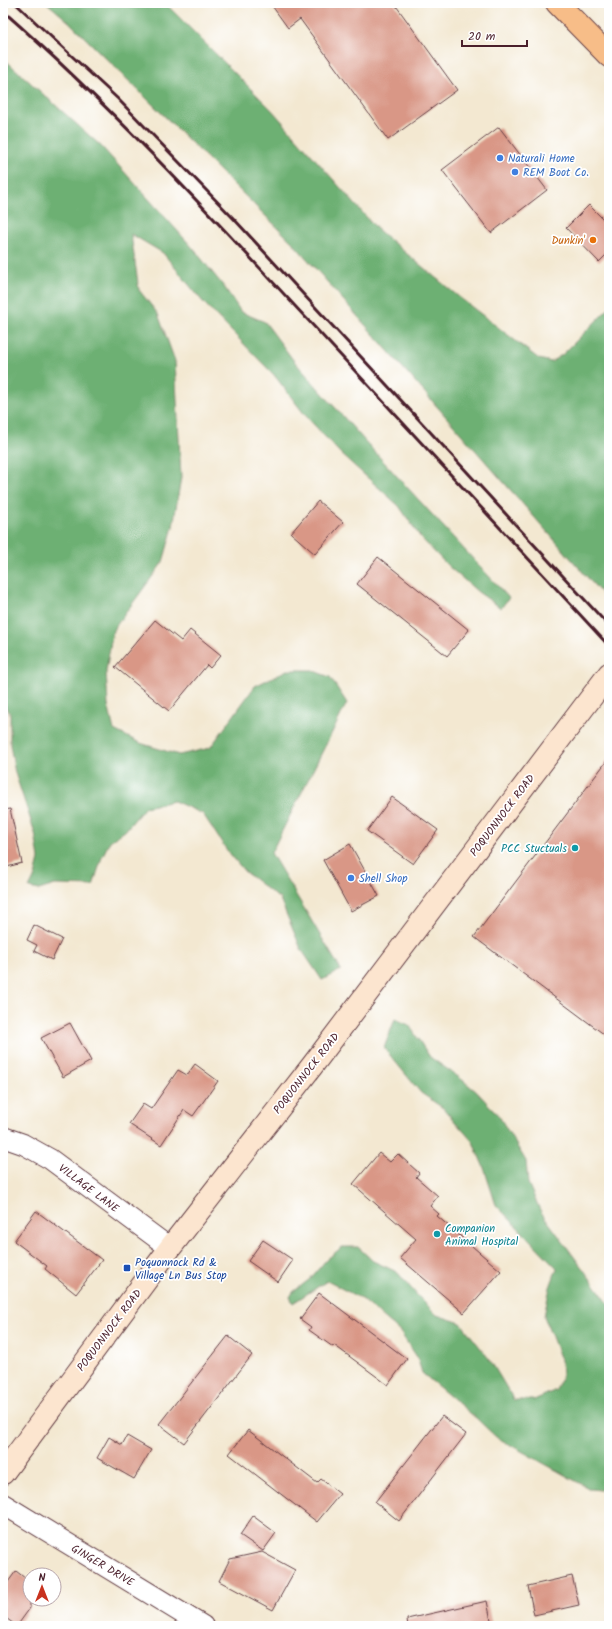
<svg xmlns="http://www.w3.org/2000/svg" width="612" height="1629" font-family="Kalam,sans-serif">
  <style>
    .forest { fill: #6db073; stroke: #5c684f }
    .building { fill: #d99786 }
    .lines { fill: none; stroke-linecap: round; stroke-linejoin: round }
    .street-casing { stroke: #633d44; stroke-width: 22 }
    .secondary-casing { stroke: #633d44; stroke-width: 24 }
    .primary-casing { stroke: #633d44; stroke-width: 24 }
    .street { stroke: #fff; stroke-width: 20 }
    .secondary { stroke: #fce5cf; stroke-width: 22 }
    .primary { stroke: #f7bd88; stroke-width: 22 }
    .rail { stroke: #4a1f2b; stroke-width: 3 }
    .shop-dot { fill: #3f7fe0; stroke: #fff; stroke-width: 1.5 }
    .food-dot { fill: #e8710a; stroke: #fff; stroke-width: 1.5 }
    .culture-dot { fill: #0f9aa8; stroke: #fff; stroke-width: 1.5 }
    .transit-dot { fill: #1a4fb4; stroke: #fff; stroke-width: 1.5 }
    .labels { text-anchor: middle; stroke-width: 3.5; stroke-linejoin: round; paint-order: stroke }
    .shop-label { font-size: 11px; fill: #366cbe; stroke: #fff; text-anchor: start }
    .food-label { font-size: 11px; fill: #c56008; stroke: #fff; text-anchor: end }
    .street-label { font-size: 11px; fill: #4a1f2b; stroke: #fff }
    .culture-label { font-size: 11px; fill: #0d838f; stroke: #fff; text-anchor: end }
    .transit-label { font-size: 11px; fill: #164399; stroke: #fff; text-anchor: start }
  </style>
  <rect width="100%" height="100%" fill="#fff"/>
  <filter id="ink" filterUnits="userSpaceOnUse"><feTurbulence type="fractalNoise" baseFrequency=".025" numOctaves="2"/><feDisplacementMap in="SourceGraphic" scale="8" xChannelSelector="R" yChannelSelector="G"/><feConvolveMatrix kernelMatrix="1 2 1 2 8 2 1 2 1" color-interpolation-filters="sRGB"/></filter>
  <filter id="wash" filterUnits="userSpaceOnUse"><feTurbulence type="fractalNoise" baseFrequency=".012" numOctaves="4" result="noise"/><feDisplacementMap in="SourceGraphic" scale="16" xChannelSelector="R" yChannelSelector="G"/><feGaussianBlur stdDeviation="0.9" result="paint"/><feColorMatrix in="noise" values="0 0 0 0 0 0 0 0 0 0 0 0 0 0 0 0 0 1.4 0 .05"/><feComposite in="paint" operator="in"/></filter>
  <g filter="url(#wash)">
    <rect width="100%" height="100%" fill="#f3e8d1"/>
    <g class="forest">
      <polygon points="47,3 165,3 271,109 377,229 459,297 539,359 551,362 563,354 609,308 609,602 293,243 68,21"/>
      <polygon points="3,58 101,146 192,247 225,288 241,312 265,322 294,361 372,449 509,598 501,608 478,592 448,566 421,538 399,506 340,453 305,415 274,375 203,302 163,253 131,234 139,290 158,314 175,361 181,477 173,527 163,562 113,630 106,671 108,705 114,730 140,743 179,755 210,748 255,686 287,670 311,670 330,677 347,703 271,853 341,970 322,980 301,949 280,899 245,872 226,849 203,814 174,801 145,807 125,831 110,841 102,857 93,886 55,885 39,890 29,888 35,876 39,859 35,833 15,773 10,745 10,713 3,703"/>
      <polygon points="395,1019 409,1025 430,1057 460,1078 477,1092 499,1116 526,1161 528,1183 541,1212 609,1304 609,1491 590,1489 496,1437 476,1418 422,1373 417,1357 400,1332 362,1299 327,1281 293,1303 290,1297 293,1292 310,1279 326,1260 342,1247 358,1247 373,1261 397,1272 417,1295 437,1315 461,1323 490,1360 514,1400 534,1400 556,1390 562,1376 561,1360 544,1316 550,1287 557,1268 496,1205 484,1168 473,1142 443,1108 421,1093 384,1048"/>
    </g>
    <g id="blocks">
      <g class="building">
        <polygon points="270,3 394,3 457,90 388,140 300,19 288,28"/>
        <polygon points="499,127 547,190 491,233 442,170"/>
        <polygon points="589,205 609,225 609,252 599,262 566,228"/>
        <polygon points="318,501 343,522 315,554 291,533"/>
        <polygon points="378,557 469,630 447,656 357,584"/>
        <polygon points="155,620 181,641 190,630 221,655 210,668 207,665 169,711 115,667"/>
        <polygon points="609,758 609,1038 474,937"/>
        <polygon points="392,797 438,830 413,864 367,831"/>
        <polygon points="10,809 22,863 3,868 3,810"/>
        <polygon points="350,844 379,896 351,911 323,860"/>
        <polygon points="34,925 62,939 52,960 34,951 37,945 27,940"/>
        <polygon points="70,1023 91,1061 63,1077 41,1038"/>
        <polygon points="195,1064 218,1081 193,1116 184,1110 161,1145 129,1124 143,1104 151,1109 178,1070 187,1075"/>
        <polygon points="379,1153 390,1162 398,1154 419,1173 416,1177 438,1196 430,1206 439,1214 437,1216 501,1271 464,1313 400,1258 416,1239 353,1184"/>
        <polygon points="36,1211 102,1260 76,1294 45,1269 47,1266 14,1241"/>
        <polygon points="263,1240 293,1260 278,1282 248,1261"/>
        <polygon points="319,1293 407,1359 388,1385 334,1345 333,1347 309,1330 311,1327 300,1319"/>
        <polygon points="228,1336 252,1355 184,1443 159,1424"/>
        <polygon points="442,1416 466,1434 399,1521 375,1502"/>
        <polygon points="248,1430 317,1483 321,1479 340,1494 317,1522 229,1454"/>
        <polygon points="127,1436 151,1450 134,1479 97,1458 109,1437 122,1445"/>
        <polygon points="253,1516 276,1533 263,1551 240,1535"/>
        <polygon points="262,1552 295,1570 273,1610 219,1581 230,1559"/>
        <polygon points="16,1571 30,1582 30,1608 17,1626 3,1616 3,1589"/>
        <polygon points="572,1576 579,1605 534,1615 528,1586"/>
        <polygon points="487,1601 492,1626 408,1626 407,1619"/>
      </g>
    </g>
  </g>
  <g filter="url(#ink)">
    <use href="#blocks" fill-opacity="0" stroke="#633d44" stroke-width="1"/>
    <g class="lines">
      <defs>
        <g id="street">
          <polyline points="3,1137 23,1144 50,1159 170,1248"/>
          <polyline points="3,1504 203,1626"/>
        </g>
        <polyline id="secondary" points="3,1473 170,1248 312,1066 609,674"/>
        <polyline id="primary" points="557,3 609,56"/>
      </defs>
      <use href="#street" class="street-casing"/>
      <use href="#secondary" class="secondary-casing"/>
      <use href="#primary" class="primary-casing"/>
      <use href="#street" class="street"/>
      <use href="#secondary" class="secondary"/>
      <use href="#primary" class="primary"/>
      <g class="rail">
        <polyline points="15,3 118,99 234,219 609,626"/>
        <path d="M 3,11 C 111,106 209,213 307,319 C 407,428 507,537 609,646"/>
      </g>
    </g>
  </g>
  <g class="shop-dot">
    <circle cx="500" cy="158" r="4"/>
    <circle cx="515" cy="172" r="4"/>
    <circle cx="351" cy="878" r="4"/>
  </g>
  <circle class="food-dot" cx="593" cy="240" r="4"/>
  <g class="culture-dot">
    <circle cx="575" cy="848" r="4"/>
    <circle cx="437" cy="1234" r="4"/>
  </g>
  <rect class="transit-dot" x="123" y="1264" width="8" height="8" rx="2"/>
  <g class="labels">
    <g class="shop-label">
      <text x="508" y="162">Naturali Home</text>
      <text x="523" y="176">REM Boot Co.</text>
      <text x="359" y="882">Shell Shop</text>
    </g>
    <g class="food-label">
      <text x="585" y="244">Dunkin'</text>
    </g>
    <g class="street-label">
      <text transform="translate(502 815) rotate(-53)" y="4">POQUONNOCK ROAD</text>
      <text transform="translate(306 1073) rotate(-52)" y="4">POQUONNOCK ROAD</text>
      <text transform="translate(89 1188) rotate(37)" y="4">VILLAGE LANE</text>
      <text transform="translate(109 1330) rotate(-53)" y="4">POQUONNOCK ROAD</text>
      <text transform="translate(103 1565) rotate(31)" y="4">GINGER DRIVE</text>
    </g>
    <g class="culture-label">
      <text x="567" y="852">PCC Stuctuals</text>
      <text x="445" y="1232" text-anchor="start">Companion<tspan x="445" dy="13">Animal Hospital</tspan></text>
    </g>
    <g class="transit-label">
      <text x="135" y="1266">Poquonnock Rd &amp;<tspan x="135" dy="13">Village Ln Bus Stop</tspan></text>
    </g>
  </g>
  <rect width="612" height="1629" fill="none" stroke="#fff" stroke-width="16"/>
  <g transform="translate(42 1587)"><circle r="19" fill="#ffffff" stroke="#b7a5aa"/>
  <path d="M0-3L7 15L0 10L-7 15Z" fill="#c8321e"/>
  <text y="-6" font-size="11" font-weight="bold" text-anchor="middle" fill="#4a1f2b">N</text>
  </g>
  <path d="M462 40v6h65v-6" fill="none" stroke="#4a1f2b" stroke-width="2"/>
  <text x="468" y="40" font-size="12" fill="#4a1f2b" stroke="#ffffff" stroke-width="3" paint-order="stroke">20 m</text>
</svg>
